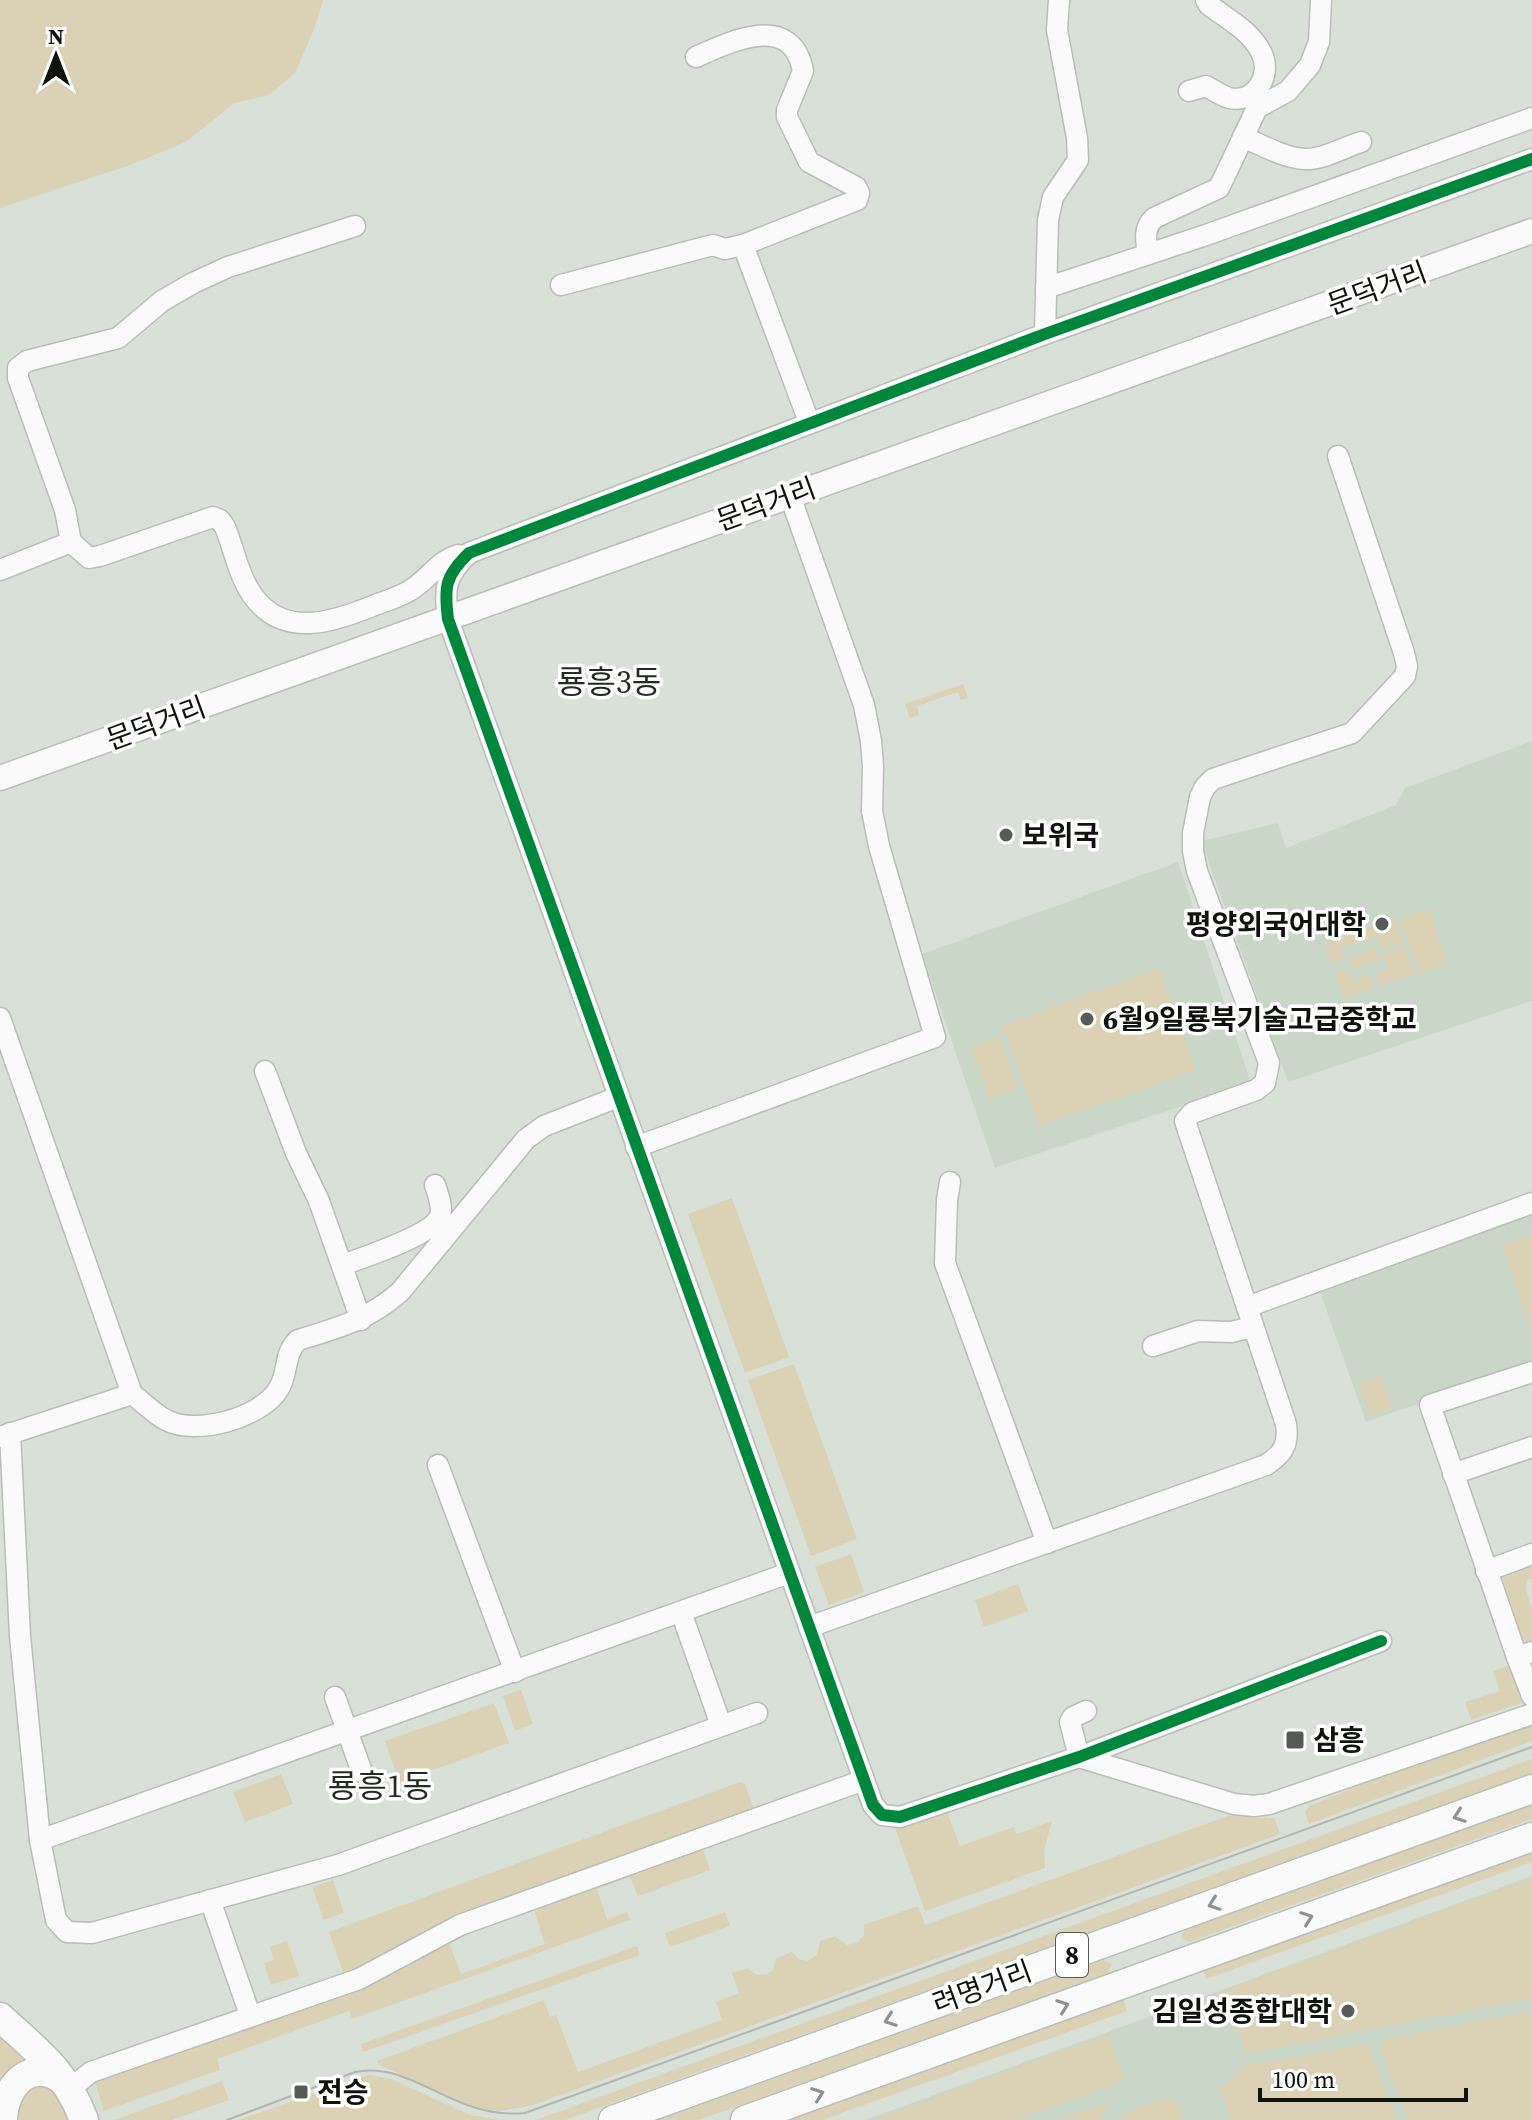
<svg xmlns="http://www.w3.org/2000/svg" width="1532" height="2120" font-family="'Source Serif 4','Noto Sans KR',serif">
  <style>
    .built { fill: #cad7c8 }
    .green { fill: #dbd1b5 }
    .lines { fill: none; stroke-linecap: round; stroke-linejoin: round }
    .minor-casing { stroke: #b9beb8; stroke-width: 23 }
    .major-casing { stroke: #b9beb8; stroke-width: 27 }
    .highway-casing { stroke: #b9beb8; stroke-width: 31 }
    .minor { stroke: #f9faf9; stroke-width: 20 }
    .major { stroke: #f9faf9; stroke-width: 24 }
    .highway { stroke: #f9faf9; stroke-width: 28 }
    .tram { stroke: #b3b5b3; stroke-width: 2 }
    .cycleway-casing { stroke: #fff; stroke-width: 17 }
    .cycleway { stroke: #00873e; stroke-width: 12 }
    .oneway { stroke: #90928f }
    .poi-dot { fill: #565b55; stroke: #fff; stroke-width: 3 }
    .labels { text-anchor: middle; stroke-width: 7; stroke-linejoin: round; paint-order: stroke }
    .shield { fill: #fff; stroke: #575a56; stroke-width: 2 }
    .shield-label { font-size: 26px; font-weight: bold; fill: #0f130e }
    .street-label { font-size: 28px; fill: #0f130e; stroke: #fff }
    .poi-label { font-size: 28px; font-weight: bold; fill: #0f130e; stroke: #fff; text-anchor: start }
    .quarter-label { font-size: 32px; fill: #232c21; stroke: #fff }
  </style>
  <rect width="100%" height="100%" fill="#d9e0d8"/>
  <g class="built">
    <polygon points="1532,741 1532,1001 1288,1082 1201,841 1278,823 1286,848 1396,805 1405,788"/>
    <polygon points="1178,862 1251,1083 995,1168 922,954"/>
    <polygon points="1532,1212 1532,1364 1366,1422 1319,1289"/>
    <polygon points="1532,1876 1532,2120 865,2120 1105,2033"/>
  </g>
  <g class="green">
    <polygon points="0,0 323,0 315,27 295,73 269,95 234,103 186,142 130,165 0,208"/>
    <polygon points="963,684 968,698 961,700 958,692 917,706 919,715 910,718 905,704"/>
    <polygon points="1429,908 1448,964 1418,973 1400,918"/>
    <polygon points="1396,919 1403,942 1381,949 1377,937 1362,941 1359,931"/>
    <polygon points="1354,933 1357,943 1341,949 1344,959 1331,963 1324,943"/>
    <polygon points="1405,946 1414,975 1380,986 1375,973 1387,969 1382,953"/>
    <polygon points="1376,947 1380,960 1354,968 1350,956"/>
    <polygon points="1159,968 1196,1070 1039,1126 1002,1025"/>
    <polygon points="1348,970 1352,981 1370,975 1374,988 1343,998 1335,974"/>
    <polygon points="999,1037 1018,1089 989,1099 970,1048"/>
    <polygon points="732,1198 789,1357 745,1373 688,1214"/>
    <polygon points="1532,1235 1532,1331 1502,1245"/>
    <polygon points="794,1364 857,1539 811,1556 748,1380"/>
    <polygon points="1381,1376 1394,1408 1371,1416 1359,1384"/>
    <polygon points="851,1554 864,1592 829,1605 815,1567"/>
    <polygon points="1532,1562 1532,1578 1527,1581 1526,1590 1532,1609 1532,1641 1526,1641 1522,1637 1503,1579 1506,1572"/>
    <polygon points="1018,1584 1028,1611 984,1627 975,1600"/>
    <polygon points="1509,1665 1522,1703 1471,1720 1465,1702 1500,1691 1493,1671"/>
    <polygon points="521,1690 533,1724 515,1731 503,1696"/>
    <polygon points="494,1703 509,1743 399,1782 385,1741"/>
    <polygon points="1532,1722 1532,1741 1309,1824 1305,1812 1309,1806 1422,1760"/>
    <polygon points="1532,1759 1532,1773 565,2120 536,2120"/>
    <polygon points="281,1774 293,1804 245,1822 233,1792"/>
    <polygon points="740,1782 745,1784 755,1812 344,1975 329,1932"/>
    <polygon points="1532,1804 1532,1819 1189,1942 1181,1938 1185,1929"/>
    <polygon points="946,1809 960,1846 1014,1827 1017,1834 1052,1821 1044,1850 1045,1868 925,1911 895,1828"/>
    <path d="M 1236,1813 L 1255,1818 L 1274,1818 L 1280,1834 L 530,2106 L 499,2111 L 469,2107 L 378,2064 L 377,2061 L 544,2000 L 550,2017 L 556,2015 L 578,2072 L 722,2020 L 716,2002 L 739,1993 L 732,1973 L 748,1968 C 755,1977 764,1977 773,1970 L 776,1958 L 792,1952 L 798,1959 L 808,1961 L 817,1955 L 820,1941 L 835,1936 L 847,1945 L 857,1943 L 864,1935 L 864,1925 L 918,1906 L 925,1925 Z"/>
    <polygon points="702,1847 710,1870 638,1896 630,1877 597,1889 607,1919 627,1912 630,1920 352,2019 349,2011 217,2059 220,2070 104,2111 94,2078 381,1975 429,1953 448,1940 461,1974 545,1944 533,1907"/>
    <polygon points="1532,1851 1532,1862 1206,1979 1203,1968"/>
    <polygon points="1532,1878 1532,1998 1252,2053 1246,2052 1222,1991"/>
    <polygon points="333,1880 344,1913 324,1920 312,1887"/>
    <polygon points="725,1912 730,1926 670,1947 665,1933"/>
    <polygon points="287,1941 299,1976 271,1985 264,1963 274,1960 270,1947"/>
    <polygon points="637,1946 640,1955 363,2052 361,2044"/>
    <polygon points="1103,1960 1112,1964 1108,1973 699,2120 659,2120"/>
    <polygon points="1123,1999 1127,2011 822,2120 787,2120"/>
    <polygon points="1532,2011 1532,2120 1409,2120 1380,2049 1382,2042 1387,2039"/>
    <polygon points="0,2032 34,2058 0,2085"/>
    <polygon points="1104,2036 1109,2037 1124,2079 1121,2082 1017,2120 871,2120"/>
    <polygon points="1368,2044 1397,2120 1232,2120 1219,2089 1246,2066"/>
    <polygon points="369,2075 391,2079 470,2115 500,2120 238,2120"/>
    <polygon points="222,2081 229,2100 172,2120 114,2120"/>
    <polygon points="38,2085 53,2088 75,2120 10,2120 17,2096"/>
    <polygon points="1164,2098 1177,2102 1184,2120 1121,2120 1128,2111"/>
    <polygon points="1104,2104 1106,2111 1100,2120 1058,2120"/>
  </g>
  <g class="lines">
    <defs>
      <g id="minor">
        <path d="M 1189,91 L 1206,86 C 1213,90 1222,96 1229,98 C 1256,104 1273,74 1261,52 C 1251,31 1226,18 1209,5 L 1206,0"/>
        <path d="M 1243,137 C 1262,145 1284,158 1305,159 C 1323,160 1344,147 1361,142"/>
        <polyline points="743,245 809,422"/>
        <path d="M 1148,254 C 1146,240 1143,229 1154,218 L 1219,188 L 1257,108 L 1288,91 L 1310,65 L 1319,42 L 1321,0"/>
        <path d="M 561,285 L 713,245 L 725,249 L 743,245 L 857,200 L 859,193 L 856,187 L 809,162 L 787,117 L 787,110 L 803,71 C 792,12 731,41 696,57"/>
        <polyline points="1046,288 1206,235 1532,118"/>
        <polyline points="1045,334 1048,220 1053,197 1078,160 1077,138 1057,30 1059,0"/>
        <polyline points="71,542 65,510 18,378 18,368 27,361 118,338 162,301 193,283 228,267 355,226"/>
        <path d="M 0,570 L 71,542 L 89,558 L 100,556 L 213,517 L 220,520 L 225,527 C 234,549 239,577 253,596 C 284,639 334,622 375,605 C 386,601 399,597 409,591 C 427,581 438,561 458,555"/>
        <polyline points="0,1018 132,1394 0,1437"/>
        <polyline points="265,1071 296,1153 319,1201 361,1320"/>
        <polyline points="636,1147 935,1037 879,846 872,811 873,766 871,741 864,705 790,496"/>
        <polyline points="950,1182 947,1200 945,1263 1047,1543"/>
        <path d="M 343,1265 C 363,1257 432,1236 440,1216 C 443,1207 438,1194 435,1185"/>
        <polyline points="1247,1307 1185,1121 1192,1113 1256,1090 1265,1083 1269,1063 1197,871 1193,851 1193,833 1200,797 1205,787 1213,779 1352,733 1405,676 1407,666 1404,653 1338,456"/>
        <polyline points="1153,1346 1198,1331 1231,1332 1253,1327"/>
        <path d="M 132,1394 C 143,1402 154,1414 166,1420 C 196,1436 260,1418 278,1390 C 289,1374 283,1354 298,1340 C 338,1328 368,1320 400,1292 L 526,1139 L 544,1126 L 618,1097"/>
        <polyline points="10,1433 20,1636 40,1840 56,1920 67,1932 92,1933 338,1865 757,1713"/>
        <polyline points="438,1465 515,1672"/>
        <polyline points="1453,1474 1532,1447"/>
        <polyline points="1486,1571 1532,1554"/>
        <polyline points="681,1612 721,1725"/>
        <path d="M 809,1627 L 1266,1465 C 1283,1454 1289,1445 1286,1424 L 1247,1307 L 1532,1203"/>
        <path d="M 1381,1641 L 1079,1757 L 900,1817 L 882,1815 L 873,1805 L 448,619 C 444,587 445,576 469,553 L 1045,334 L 1532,159"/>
        <polyline points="1532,1652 1517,1657 1532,1696"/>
        <polyline points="1517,1657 1430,1405 1532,1372"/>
        <polyline points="335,1697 362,1772"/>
        <polyline points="1086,1711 1073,1717 1070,1722 1079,1757 1234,1804 1254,1806 1269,1804 1532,1714"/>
        <polyline points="40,1840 789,1573"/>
        <polyline points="210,1900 250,2015"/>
        <polyline points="71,2088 91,2072 359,1979 460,1925 864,1780"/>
      </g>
      <polyline id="major" points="0,778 1532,231"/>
      <g id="highway">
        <path d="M 0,2017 C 37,2051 66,2071 84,2120"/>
        <path d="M 3,2120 C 4,2082 36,2054 68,2085"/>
        <polyline points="613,2120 1532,1789"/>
        <polyline points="745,2120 1532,1837"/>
      </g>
    </defs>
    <use href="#minor" class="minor-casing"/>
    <use href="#major" class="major-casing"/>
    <use href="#highway" class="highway-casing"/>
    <use href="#minor" class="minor"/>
    <use href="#major" class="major"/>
    <use href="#highway" class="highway"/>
    <path class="tram" d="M 227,2120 L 355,2072 C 413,2060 452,2120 525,2113 L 1532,1747"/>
    <defs>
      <path id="cycleway" d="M 1381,1641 L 1079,1757 L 900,1817 L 882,1815 L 873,1805 L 448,619 C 444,587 445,576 469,553 L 1045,334 L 1532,159"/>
    </defs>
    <use href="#cycleway" class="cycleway-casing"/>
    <use href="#cycleway" class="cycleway"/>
  </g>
  <defs><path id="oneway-chevron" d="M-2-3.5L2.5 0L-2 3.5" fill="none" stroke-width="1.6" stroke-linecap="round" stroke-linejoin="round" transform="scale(2)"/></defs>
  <g class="oneway">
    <use href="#oneway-chevron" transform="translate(1459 1816) rotate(160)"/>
    <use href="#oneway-chevron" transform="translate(1214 1904) rotate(160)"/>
    <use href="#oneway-chevron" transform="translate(1307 1918) rotate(-20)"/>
    <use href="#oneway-chevron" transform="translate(1063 2006) rotate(-20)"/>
    <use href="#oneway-chevron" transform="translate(890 2020) rotate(160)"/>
    <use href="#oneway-chevron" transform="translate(818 2094) rotate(-20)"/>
  </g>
  <g class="poi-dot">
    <circle cx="1006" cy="835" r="8"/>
    <circle cx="1382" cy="924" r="8"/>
    <circle cx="1087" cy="1019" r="8"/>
    <rect x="1285" y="1730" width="20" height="20" rx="4"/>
    <circle cx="1348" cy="2011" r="8"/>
    <rect x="293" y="2084" width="16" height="16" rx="4"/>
  </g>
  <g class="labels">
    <rect class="shield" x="1056" y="1933" width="32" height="44" rx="6"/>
    <g class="shield-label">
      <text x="1072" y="1964">8</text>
    </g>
    <g class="street-label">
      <text transform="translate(1377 288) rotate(-20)" y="10">문덕거리</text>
      <text transform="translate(766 504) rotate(-20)" y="10">문덕거리</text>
      <text transform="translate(156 723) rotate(-20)" y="10">문덕거리</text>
      <text transform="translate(982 1987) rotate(-20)" y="10">려명거리</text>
    </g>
    <g class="poi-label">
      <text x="1022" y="845">보위국</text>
      <text x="1366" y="934" text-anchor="end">평양외국어대학</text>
      <text x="1103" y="1029">6월9일룡북기술고급중학교</text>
      <text x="1313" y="1750">삼흥</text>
      <text x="1332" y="2021" text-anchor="end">김일성종합대학</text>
      <text x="317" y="2102">전승</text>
    </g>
    <g class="quarter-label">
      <text x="609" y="693">룡흥3동</text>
      <text x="380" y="1797">룡흥1동</text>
    </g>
  </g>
  <g transform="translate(56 56)" stroke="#ffffff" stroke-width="6" paint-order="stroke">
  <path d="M0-6L14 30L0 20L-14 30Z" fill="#0f130e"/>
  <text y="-12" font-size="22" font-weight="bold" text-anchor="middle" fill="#0f130e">N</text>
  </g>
  <path d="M1260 2088v12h206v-12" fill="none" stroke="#0f130e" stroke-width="4"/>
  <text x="1272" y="2088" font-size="24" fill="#0f130e" stroke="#ffffff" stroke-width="6" paint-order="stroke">100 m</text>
</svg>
